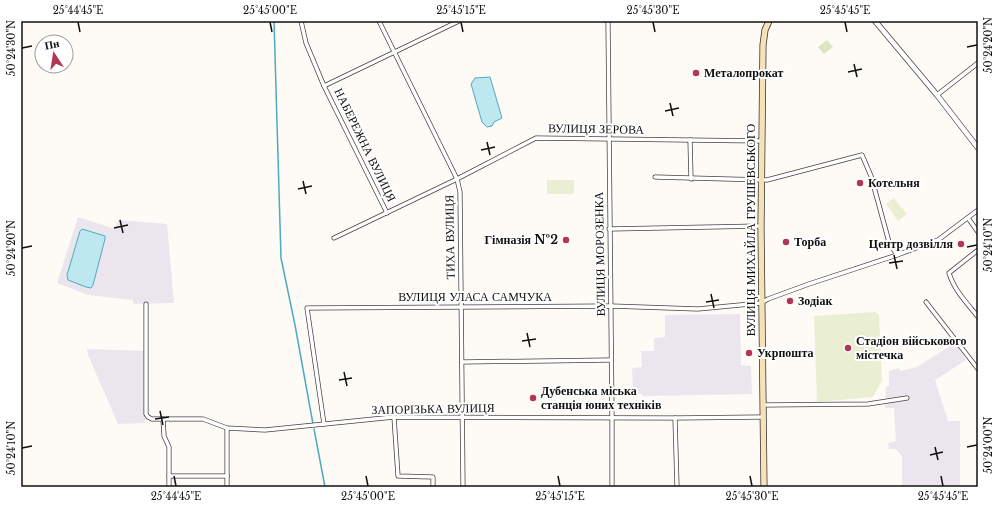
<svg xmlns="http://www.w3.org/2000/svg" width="999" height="508" font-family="'Libre Baskerville',serif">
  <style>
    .industrial { fill: #ebe6ee }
    .green { fill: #dce6c1 }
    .pitch { fill: #eaeed2 }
    .water { fill: #bee8f0; stroke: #4daac0 }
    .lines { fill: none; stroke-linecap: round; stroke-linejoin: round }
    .stream { stroke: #4daac0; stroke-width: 1.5 }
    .minor-casing { stroke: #434343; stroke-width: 5 }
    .tertiary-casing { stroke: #434343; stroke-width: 6 }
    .secondary-casing { stroke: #323232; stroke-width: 7 }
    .minor { stroke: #fff; stroke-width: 3.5 }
    .tertiary { stroke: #fff; stroke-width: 4.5 }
    .secondary { stroke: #f7e2b7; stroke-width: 5.5 }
    .ticks { fill: none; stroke: #101010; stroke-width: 1.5 }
    .poi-dot { fill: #b33656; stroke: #fff; stroke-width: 1.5 }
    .labels { text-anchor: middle; stroke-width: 4; stroke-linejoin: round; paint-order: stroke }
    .poi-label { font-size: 12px; font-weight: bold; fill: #101010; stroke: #fff; text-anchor: start }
    .street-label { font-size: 12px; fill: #101010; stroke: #fff }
    .neatline { fill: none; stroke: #101010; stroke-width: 1.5 }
    .ticks-label { font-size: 10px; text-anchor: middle; fill: #101010 }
  </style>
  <rect width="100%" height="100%" fill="#fefaf5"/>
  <g class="industrial">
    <polygon points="78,217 115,229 118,220 167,224 174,303 133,304 133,300 88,295 57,283"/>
    <polygon points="740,314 741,365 751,366 752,394 643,396 642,394 633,394 632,368 642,367 641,351 654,351 654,338 665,337 665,315"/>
    <polygon points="955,343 966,360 935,380 948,421 960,421 960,487 902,487 902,456 896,449 889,449 888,443 896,441 894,408 885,408 886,387 889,386 889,371 899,368 900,371 917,367"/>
    <polygon points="87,349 145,351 145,423 118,424 88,355"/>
  </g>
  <polygon class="green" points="827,40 833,47 824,54 818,47"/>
  <g class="pitch">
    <rect x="547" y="180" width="27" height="14"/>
    <polygon points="894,198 907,214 898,221 886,204"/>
    <polygon points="875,312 879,315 882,380 873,397 817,402 814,316"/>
  </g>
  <g class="water">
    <polygon points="490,77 502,118 494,122 492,126 487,127 482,122 471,84 475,78"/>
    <polygon points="82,229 105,236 105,239 93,285 91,288 86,287 68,280 67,275 80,231"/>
  </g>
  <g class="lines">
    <g class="stream">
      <polyline points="274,21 281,258 295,325 313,424"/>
      <polyline points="314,429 325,487"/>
    </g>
    <defs>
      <g id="minor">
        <polyline points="301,21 306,43 324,86 387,213"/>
        <polyline points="379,21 457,179 460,192 463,487"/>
        <polyline points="608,21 612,418 612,487"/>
        <polyline points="324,86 459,21"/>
        <polyline points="937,95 978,63"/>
        <polyline points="690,140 691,179"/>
        <polyline points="968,218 978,232"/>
        <polyline points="609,229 761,226"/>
        <polyline points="334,238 457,179 536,138 761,141"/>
        <path d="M 978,250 L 949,273 C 954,290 967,303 978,317"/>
        <polyline points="897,255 938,240 978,210"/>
        <polyline points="926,302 978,369"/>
        <polyline points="146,304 146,414 148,417 152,419 203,419 227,428 265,430 394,417 675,418 763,417"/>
        <polyline points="462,362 611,360"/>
        <polyline points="763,405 868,404 907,398"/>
        <polyline points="394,417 398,476 433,477 433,487"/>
        <polyline points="675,418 677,487"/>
        <polyline points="163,419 164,436 169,447 169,487"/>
        <polyline points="324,424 307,308 611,306 698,309 761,303 768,299 809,284 897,255 889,242 871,176 862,155 767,180 655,177"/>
        <polyline points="169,476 227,476"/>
        <polyline points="227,487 227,428"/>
      </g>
      <polyline id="tertiary" points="875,21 937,95 978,148"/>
      <polyline id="secondary" points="764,487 761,227 763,45 765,30 769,21"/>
    </defs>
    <use href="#minor" class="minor-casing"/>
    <use href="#tertiary" class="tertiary-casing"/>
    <use href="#secondary" class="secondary-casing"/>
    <use href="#minor" class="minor"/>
    <use href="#tertiary" class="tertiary"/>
    <use href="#secondary" class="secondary"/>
  </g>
  <path class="ticks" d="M 78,22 L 80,32M 270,22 L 272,32M 461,22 L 463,32M 653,22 L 655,32M 845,22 L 847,32M 967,47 L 977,45M 22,48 L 32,46M 854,64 L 857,77M 848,72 L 862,69M 670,103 L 673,116M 665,111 L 679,108M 487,142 L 490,155M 481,150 L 495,147M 303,181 L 306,194M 298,189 L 312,186M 120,220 L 123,233M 114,228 L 128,225M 967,247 L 977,245M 22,248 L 32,246M 894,255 L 897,269M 889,263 L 903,261M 711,294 L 714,308M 706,302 L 719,300M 527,333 L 530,347M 522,341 L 536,339M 344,372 L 347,386M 339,380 L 352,378M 160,411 L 163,425M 155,419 L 169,417M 935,447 L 938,460M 967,447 L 977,445M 22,448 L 32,446M 930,455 L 943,452M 174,476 L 176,486M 366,476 L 368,486M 558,476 L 560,486M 750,476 L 752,486M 941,476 L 943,486"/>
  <g class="poi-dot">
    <circle cx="696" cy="73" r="4"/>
    <circle cx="860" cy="183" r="4"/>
    <circle cx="566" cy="240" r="4"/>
    <circle cx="786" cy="242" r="4"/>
    <circle cx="961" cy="244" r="4"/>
    <circle cx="790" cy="301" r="4"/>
    <circle cx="848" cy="348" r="4"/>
    <circle cx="749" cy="353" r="4"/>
    <circle cx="533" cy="398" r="4"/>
  </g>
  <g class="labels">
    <g class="poi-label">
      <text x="704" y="77">Металопрокат</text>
      <text x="868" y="187">Котельня</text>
      <text x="558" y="244" text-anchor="end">Гімназія №2</text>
      <text x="794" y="246">Торба</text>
      <text x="953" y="248" text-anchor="end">Центр дозвілля</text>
      <text x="798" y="305">Зодіак</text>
      <text x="856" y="345">Стадіон військового<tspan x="856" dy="14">містечка</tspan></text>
      <text x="757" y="357">Укрпошта</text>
      <text x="541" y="395">Дубенська міська<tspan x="541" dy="14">станція юних техніків</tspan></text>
    </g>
    <g class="street-label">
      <text transform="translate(596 129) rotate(1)" y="4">ВУЛИЦЯ ЗЕРОВА</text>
      <text transform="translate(365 145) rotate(64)" y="4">НАБЕРЕЖНА ВУЛИЦЯ</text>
      <text transform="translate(751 230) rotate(-90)" y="4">ВУЛИЦЯ МИХАЙЛА ГРУШЕВСЬКОГО</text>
      <text transform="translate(450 237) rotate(-91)" y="4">ТИХА ВУЛИЦЯ</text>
      <text transform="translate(600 254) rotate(-91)" y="4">ВУЛИЦЯ МОРОЗЕНКА</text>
      <text x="475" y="301">ВУЛИЦЯ УЛАСА САМЧУКА</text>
      <text transform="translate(433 409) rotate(-1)" y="4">ЗАПОРІЗЬКА ВУЛИЦЯ</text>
    </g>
  </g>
  <rect width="999" height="508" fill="none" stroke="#ffffff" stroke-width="44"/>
  <g transform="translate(54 54) rotate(348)"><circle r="19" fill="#ffffff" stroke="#9f9f9f"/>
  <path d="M0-3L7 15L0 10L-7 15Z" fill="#b33656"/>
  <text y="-6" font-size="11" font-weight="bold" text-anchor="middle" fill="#101010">Пн</text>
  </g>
  <rect x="22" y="22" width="955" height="464" class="neatline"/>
  <g class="ticks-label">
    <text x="78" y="14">25°44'45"E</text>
    <text x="270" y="14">25°45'00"E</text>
    <text x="461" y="14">25°45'15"E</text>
    <text x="653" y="14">25°45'30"E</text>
    <text x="845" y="14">25°45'45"E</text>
    <text transform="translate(988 45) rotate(-90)" y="4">50°24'20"N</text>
    <text transform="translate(11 48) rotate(-90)" y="4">50°24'30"N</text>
    <text transform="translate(988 245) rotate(-90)" y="4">50°24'10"N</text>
    <text transform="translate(11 248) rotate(-90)" y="4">50°24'20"N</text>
    <text transform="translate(988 445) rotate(-90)" y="4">50°24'00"N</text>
    <text transform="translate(11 448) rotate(-90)" y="4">50°24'10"N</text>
    <text x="176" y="500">25°44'45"E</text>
    <text x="368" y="500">25°45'00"E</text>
    <text x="560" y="500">25°45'15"E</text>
    <text x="752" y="500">25°45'30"E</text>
    <text x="943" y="500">25°45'45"E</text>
  </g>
</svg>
